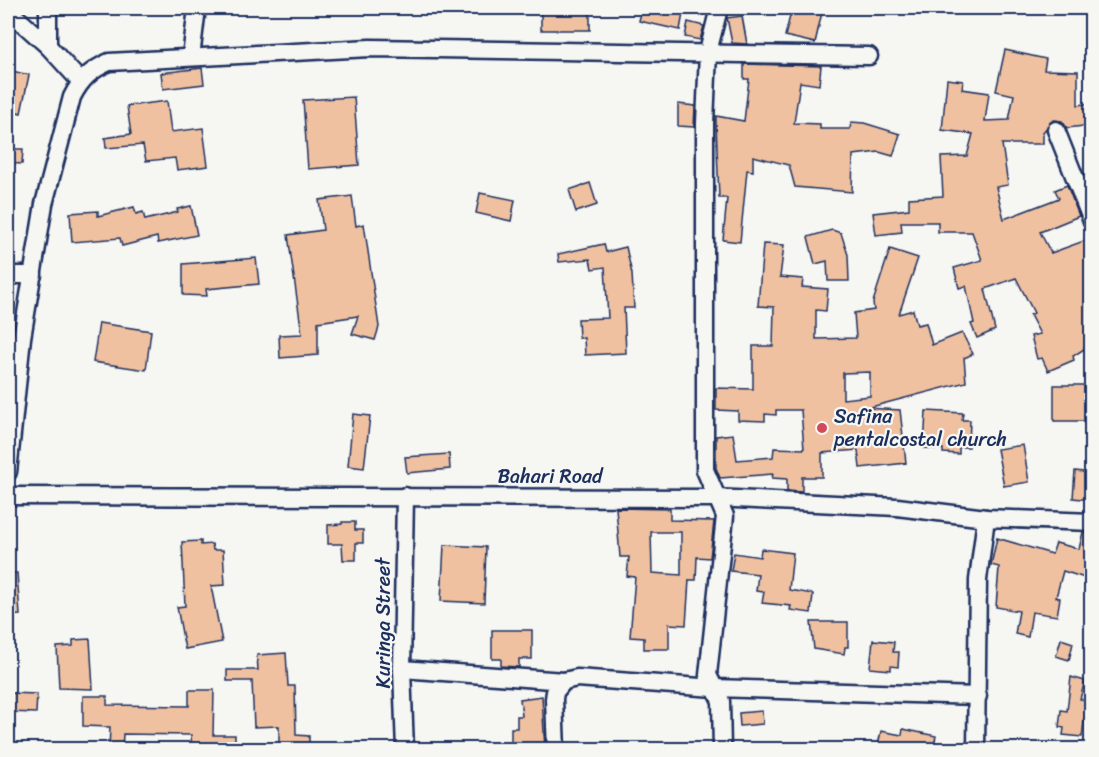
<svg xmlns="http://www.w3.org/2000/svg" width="1099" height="757" font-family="Sriracha,sans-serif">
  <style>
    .building { fill: #f0c1a0; stroke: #1b2f5e; stroke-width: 1.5; fill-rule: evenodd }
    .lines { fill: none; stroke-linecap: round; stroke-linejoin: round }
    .street-casing { stroke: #1b2f5e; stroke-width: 21 }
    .street { stroke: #f6f6f2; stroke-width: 16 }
    .poi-dot { fill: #d1495b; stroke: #f6f6f2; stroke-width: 2 }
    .labels { text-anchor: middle; stroke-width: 4.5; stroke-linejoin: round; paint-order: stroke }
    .poi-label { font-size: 20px; fill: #1b2f5e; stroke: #f6f6f2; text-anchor: start }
    .street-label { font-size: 20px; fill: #1b2f5e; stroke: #f6f6f2 }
  </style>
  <rect width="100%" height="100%" fill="#f6f6f2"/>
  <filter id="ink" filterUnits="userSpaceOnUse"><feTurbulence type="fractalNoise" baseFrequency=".0167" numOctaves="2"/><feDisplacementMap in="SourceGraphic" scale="12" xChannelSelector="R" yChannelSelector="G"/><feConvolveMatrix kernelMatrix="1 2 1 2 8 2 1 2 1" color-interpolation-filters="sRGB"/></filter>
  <g filter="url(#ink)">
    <g class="building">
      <rect x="541" y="8" width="49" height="22"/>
      <polygon points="642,8 684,8 680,30 639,21"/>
      <polygon points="792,8 823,8 815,43 785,36"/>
      <polygon points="742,16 747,44 732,43 727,18"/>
      <polygon points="688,22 704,26 700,40 685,37"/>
      <polygon points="1005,50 1046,59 1044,70 1078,71 1078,105 1092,103 1092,125 1067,128 1062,121 1053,120 1043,132 1043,144 1002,144 1008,185 996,187 1004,219 1059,198 1055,190 1067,185 1079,216 1040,232 1051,253 1092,238 1092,344 1073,356 1074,360 1048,371 1042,358 1037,359 1031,336 1040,334 1030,315 1034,313 1016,278 985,289 995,330 977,338 971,324 974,323 966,286 959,288 954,268 982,260 972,232 938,232 938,222 901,222 902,232 876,235 873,213 909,209 909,198 943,196 941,157 967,156 973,134 942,130 947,79 963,81 962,89 989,93 985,121 1009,120 1014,95 996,91"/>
      <polygon points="744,64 821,66 819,85 800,82 794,123 820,124 820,129 850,129 851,122 864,123 900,134 893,156 879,152 853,155 852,192 795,187 789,165 753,156 753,171 747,170 740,242 723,240 727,198 719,198 716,123 716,116 744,121 749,79 744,79"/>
      <polygon points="202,68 204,84 163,89 161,73"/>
      <polygon points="8,70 29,75 21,113 8,110"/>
      <polygon points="354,97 359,165 308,169 303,100"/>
      <polygon points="167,101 171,132 203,128 208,166 177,170 175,158 146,161 143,145 106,148 105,138 131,134 127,106"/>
      <polygon points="678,104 695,106 694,127 678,126"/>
      <polygon points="8,149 23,149 22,164 8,163"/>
      <polygon points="590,183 597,205 576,212 569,190"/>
      <polygon points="480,193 515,200 511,221 476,213"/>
      <polygon points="352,196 356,226 364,224 379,327 375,340 352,334 358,316 318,322 318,355 280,358 279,335 302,334 288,235 323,230 319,200"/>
      <polygon points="191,206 197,235 158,243 157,237 122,246 120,238 72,242 70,213 98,211 98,216 134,207 136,214 143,212 145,220 178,212 177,209"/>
      <polygon points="832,230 841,233 848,255 849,281 828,281 827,261 815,264 808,237"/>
      <polygon points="604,244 606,252 626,247 632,274 634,308 624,308 626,353 585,355 584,338 579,338 578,319 608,318 605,267 592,269 590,259 559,262 558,254"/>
      <path d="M 763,244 L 784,245 L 780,277 L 803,279 L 802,287 L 828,289 L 826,311 L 816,310 L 816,339 L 856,338 L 854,313 L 874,310 L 873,302 L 890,249 L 918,258 L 899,314 L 913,310 L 917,325 L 926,323 L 932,345 L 962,333 L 973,354 L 964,358 L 966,382 L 867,408 L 900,410 L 906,463 L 860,468 L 858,450 L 822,453 L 822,477 L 802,477 L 802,492 L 787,491 L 787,479 L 772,478 L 773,474 L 720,478 L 716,468 L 716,436 L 733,434 L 737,460 L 773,457 L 774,448 L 804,449 L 801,410 L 776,410 L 776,415 L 765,414 L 765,421 L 738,420 L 738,411 L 716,410 L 716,388 L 753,389 L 753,346 L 773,346 L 774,307 L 758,306 ZM 870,372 L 870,396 L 843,399 L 843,373 Z"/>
      <polygon points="256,258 259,284 206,289 207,296 183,295 183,264"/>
      <polygon points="99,323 151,331 146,370 93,362"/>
      <polygon points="1054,385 1087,385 1087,393 1091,394 1091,421 1054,421"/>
      <polygon points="926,411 963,413 962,420 970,420 969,447 959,447 959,454 943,453 943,449 924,448"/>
      <polygon points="353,414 370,416 364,468 348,466"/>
      <polygon points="1023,445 1029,482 1004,486 997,449"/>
      <polygon points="449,454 450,469 407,473 405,457"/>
      <polygon points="1075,471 1092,473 1092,500 1073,498"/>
      <path d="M 616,508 L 670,509 L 670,520 L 714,521 L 710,558 L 697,557 L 696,580 L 689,580 L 686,625 L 669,624 L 669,649 L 644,649 L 644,638 L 630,637 L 635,577 L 627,576 L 629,557 L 620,557 ZM 651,532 L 681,532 L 681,575 L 652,573 Z"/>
      <polygon points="342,522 355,522 355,530 363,530 363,543 356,543 356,560 343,560 342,544 328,544 328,525 342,524"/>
      <polygon points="1083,532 1092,532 1092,567 1088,579 1063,571 1056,597 1060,598 1057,616 1032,612 1028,637 1015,634 1019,611 996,607 999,567 991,565 997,538 1052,554 1056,543 1079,549"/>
      <polygon points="201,541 201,545 212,544 213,550 223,550 225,585 211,586 222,642 185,649 177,607 185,606 182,542"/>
      <polygon points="444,545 486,547 484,603 441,601"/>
      <polygon points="761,549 793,553 789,590 813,594 811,613 790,610 791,606 762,603 764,592 756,591 758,574 731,571 734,553 760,557"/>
      <polygon points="8,573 17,573 20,615 8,616"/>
      <polygon points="811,622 848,622 848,647 845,647 844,654 814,649"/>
      <polygon points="492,630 532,630 532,659 519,659 519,667 501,666 501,659 492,659"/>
      <polygon points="90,639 93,689 59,688 57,647 73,646 73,640"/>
      <polygon points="1061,639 1073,643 1069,660 1056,656"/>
      <polygon points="873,640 894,642 893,652 899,652 898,667 891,666 891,670 870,668"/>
      <polygon points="286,653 288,686 295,686 296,735 309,736 309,750 279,750 279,726 254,727 252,681 227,681 227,670 258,670 257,655"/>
      <polygon points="1071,677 1085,681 1080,699 1087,700 1082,737 1063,735 1064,728 1059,727 1061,710 1067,711"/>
      <polygon points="189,690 214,690 213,735 235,735 235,750 192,750 191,735 123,734 122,750 109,750 110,727 83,726 83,696 107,696 107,705 189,706"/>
      <polygon points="8,693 37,694 36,713 8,712"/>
      <polygon points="542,696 545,750 511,750 511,728 517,728 517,716 522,716 520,699"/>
      <polygon points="762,711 763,724 740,726 739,713"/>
      <polygon points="903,729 936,736 933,750 877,750 881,731 902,735"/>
    </g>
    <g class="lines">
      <defs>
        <g id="street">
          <polyline points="719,8 708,52 705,123 705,470 725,516 708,675 721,701 722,750"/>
          <polyline points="8,10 48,46 80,81"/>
          <polyline points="48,46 48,8"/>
          <polyline points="191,57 197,8"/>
          <polyline points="1056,130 1092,221"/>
          <polyline points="8,275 33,275"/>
          <path d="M 8,472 L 22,338 L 44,204 L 72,97 C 81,79 91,70 109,62 L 370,48 L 869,56"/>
          <polyline points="8,496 715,498 897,507 986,518 1092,522"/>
          <polyline points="402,669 564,681 577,678 714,688 978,696"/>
          <polyline points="405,750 402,669 405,496"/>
          <polyline points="556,750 554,699 555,692 564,681"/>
          <polyline points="976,750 978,580 986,518"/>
        </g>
      </defs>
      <use href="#street" class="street-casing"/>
      <use href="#street" class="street"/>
    </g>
  </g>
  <circle class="poi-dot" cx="822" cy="428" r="6"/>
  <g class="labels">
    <g class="poi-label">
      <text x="834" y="423">Safina<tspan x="834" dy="23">pentalcostal church</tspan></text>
    </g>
    <g class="street-label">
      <text x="550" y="483">Bahari Road</text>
      <text transform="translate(383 623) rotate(-90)" y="7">Kuringa Street</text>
    </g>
  </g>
  <rect width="1099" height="757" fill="none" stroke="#f6f6f2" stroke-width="30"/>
  <rect x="15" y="15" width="1069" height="727" fill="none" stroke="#1b2f5e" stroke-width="2" filter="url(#ink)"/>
</svg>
